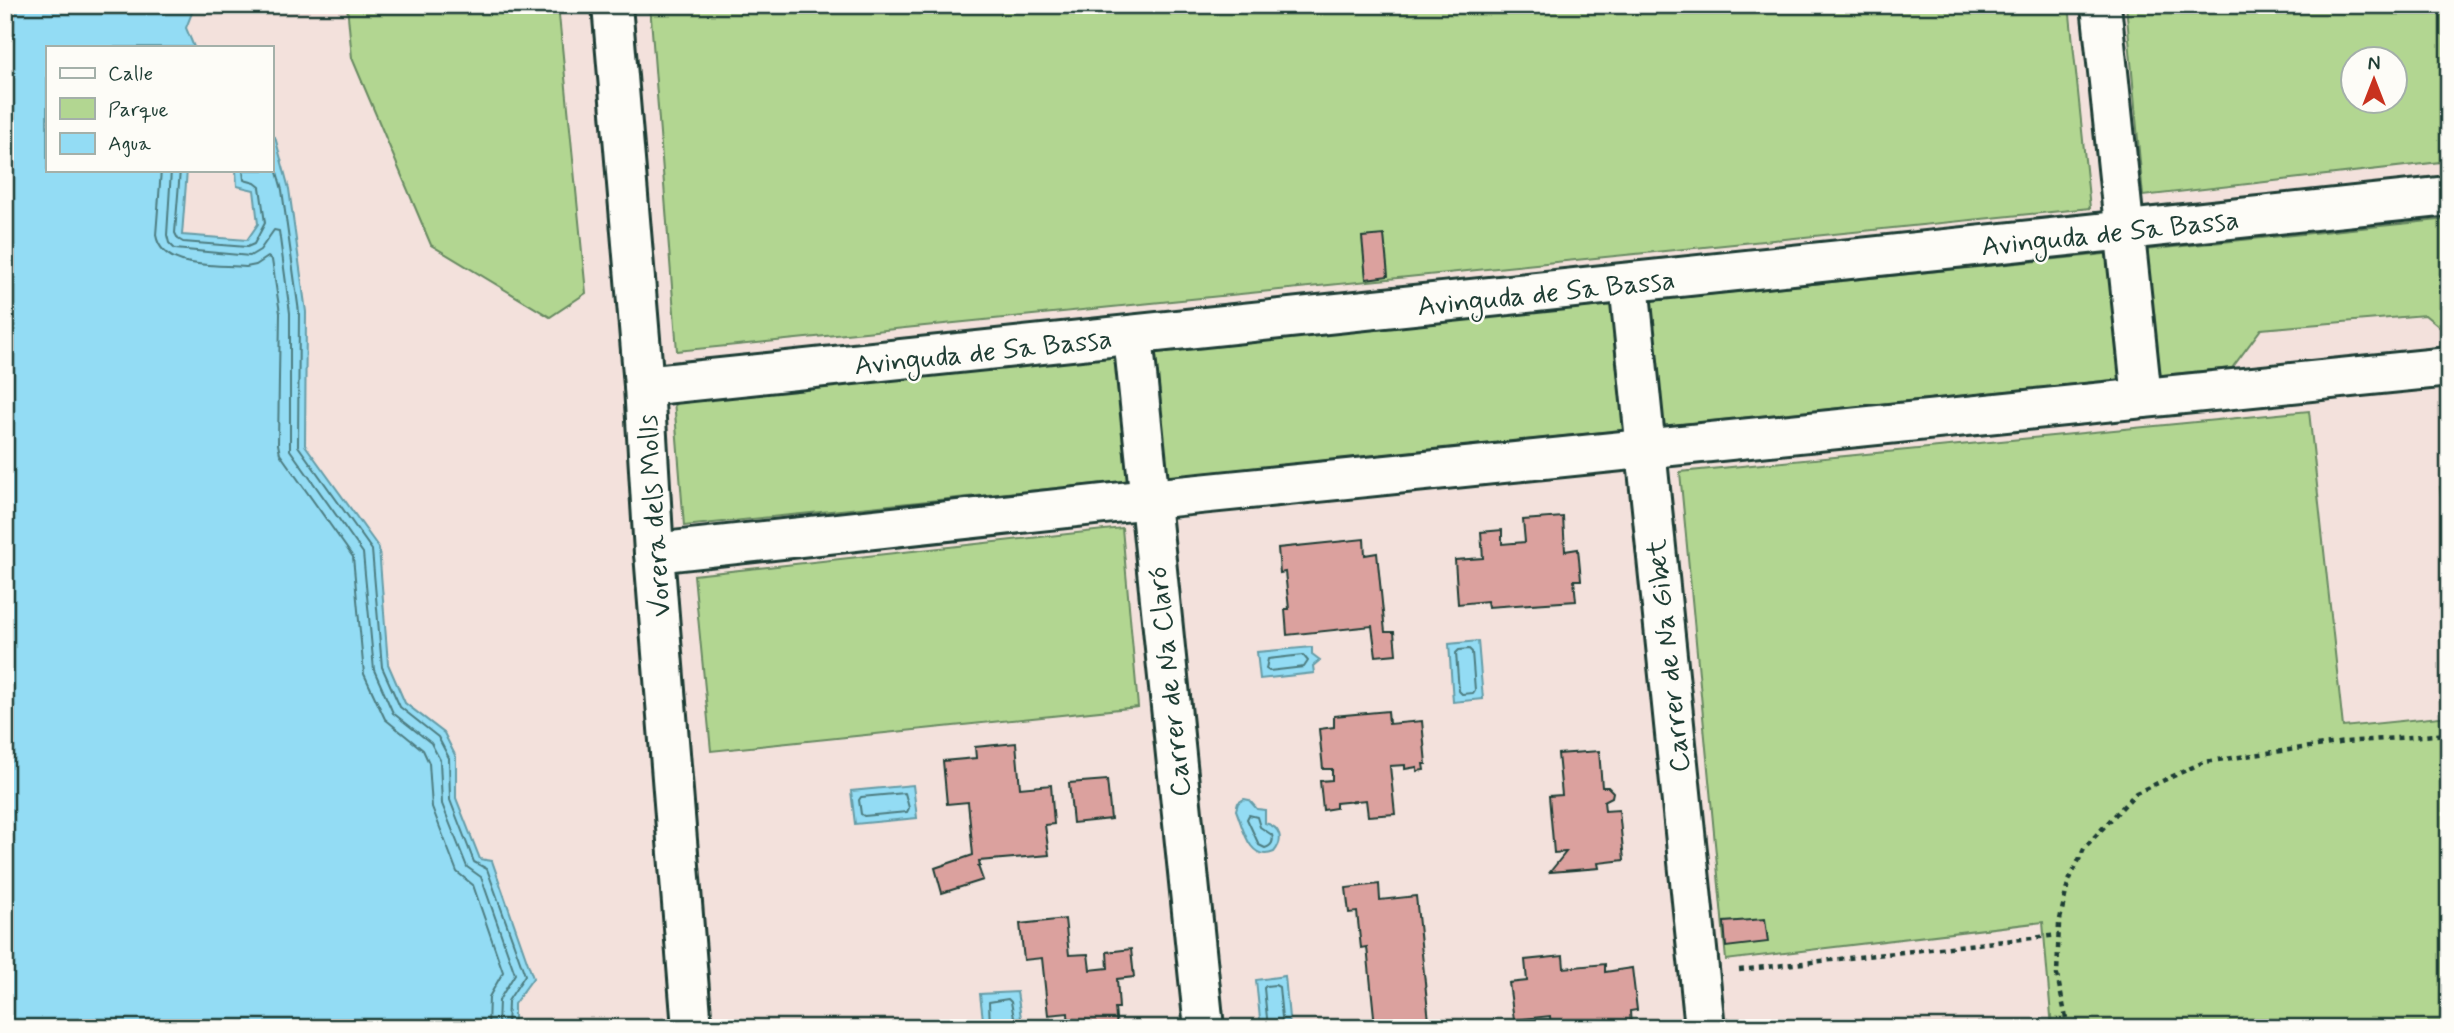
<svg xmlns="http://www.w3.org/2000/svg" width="2454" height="1033" font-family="Mynerve,sans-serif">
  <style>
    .green { fill: #b2d691; stroke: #688a62; stroke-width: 2; fill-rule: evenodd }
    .water { fill: #93dcf4; stroke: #659ca7; stroke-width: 2 }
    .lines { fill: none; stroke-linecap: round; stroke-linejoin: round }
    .shore { stroke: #4d7d81; stroke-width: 2 }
    .building { fill: #dba19e; stroke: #1f3d34; stroke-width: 2 }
    .minor-casing { stroke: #1f3d34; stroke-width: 44 }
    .path { stroke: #1f3d34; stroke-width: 4.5; stroke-dasharray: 5 5; stroke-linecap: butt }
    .minor { stroke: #fdfcf7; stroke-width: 38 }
    .labels { text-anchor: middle; stroke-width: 5; stroke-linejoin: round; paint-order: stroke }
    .street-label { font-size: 28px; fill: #1f3d34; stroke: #fdfcf7 }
  </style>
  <rect width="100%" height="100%" fill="#f3e1dc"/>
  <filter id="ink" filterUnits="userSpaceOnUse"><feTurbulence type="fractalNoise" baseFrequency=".0143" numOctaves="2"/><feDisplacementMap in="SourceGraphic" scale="14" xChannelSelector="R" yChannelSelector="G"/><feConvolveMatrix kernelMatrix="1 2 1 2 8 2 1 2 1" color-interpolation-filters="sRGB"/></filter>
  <g filter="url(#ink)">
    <g class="green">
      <polygon points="347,5 558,5 586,293 550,317 431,245 352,58"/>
      <polygon points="650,5 2069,5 2090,208 677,351"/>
      <path d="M 2126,5 L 2449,5 L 2449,161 L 2143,196 ZM 2352,60 L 2394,60 L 2394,102 L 2352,102 Z"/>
      <polygon points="2449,219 2449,335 2425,315 2261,329 2232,368 684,526 674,400"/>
      <polygon points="2309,411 2343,727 2449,716 2449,1028 2052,1028 2043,922 1726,960 1680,472"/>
      <polygon points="2449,486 2449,567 2440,487"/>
      <polygon points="1122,528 1138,707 711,751 694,575"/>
    </g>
    <g class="water">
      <polygon points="5,5 195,5 186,28 194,47 47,47 47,170 187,170 182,235 247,240 258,224 254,190 237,186 236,170 271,170 271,135 275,137 289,189 306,312 305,445 379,548 388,664 405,703 444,733 456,757 456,798 480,859 492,861 533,978 514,1004 514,1028 5,1028"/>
      <polygon points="1478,641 1483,699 1453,702 1449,644"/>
      <polygon points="1312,647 1312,654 1320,660 1313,666 1314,673 1260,679 1257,652"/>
      <polygon points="913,785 917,818 855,824 851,791"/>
      <path d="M 1244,799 L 1249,800 L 1257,809 L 1265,810 L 1265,823 C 1281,827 1284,840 1274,852 C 1249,863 1243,827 1236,810 L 1238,803 Z"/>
      <polygon points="1285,976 1290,1028 1261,1028 1256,980"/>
      <polygon points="1017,992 1022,1024 1050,1022 1050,1028 984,1028 980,994"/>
    </g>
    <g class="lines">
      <g class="shore">
        <polyline points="271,150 282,190 299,312 298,446 372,550 382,667 400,707 438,737 449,758 450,800 474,862 487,869 525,975 508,1001 507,1028"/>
        <path d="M 161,170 L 156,235 C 162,271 217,264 246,267 L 256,265 L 268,257 L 272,260 L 280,313 L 278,444 L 280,454 L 353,557 L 364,674 L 385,719 L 423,750 L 429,763 L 432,807 L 457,872 L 473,885 L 503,972 L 489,997 L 488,1028"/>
        <polyline points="171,170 167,235 169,243 175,249 250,256 260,250 274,230 279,231 290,313 290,450 363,553 374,670 393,713 431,743 440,760 442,804 467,867 481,877 515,974 499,1000 498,1028"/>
        <polyline points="180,170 175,233 178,239 183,242 247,247 254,244 265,223 260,187 255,183 244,180 243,170"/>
        <polygon points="1469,649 1472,652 1475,690 1473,693 1462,694 1459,691 1456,653 1459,650"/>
        <polygon points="1303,655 1308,661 1304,667 1269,671 1266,669 1268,659"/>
        <polygon points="905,793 909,808 907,812 864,816 861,814 859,800 861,797"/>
        <path d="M 1249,815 L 1257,817 L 1260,827 L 1272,835 C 1274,841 1272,846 1265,848 L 1259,845 L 1247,819 Z"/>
        <polyline points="990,1028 989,1002 1008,999 1011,1002 1016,1028"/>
        <polyline points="1268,1028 1264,988 1266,986 1275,985 1279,987 1283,1028"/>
      </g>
    </g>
    <g class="building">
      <polygon points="1384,235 1388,276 1366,279 1362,237"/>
      <polygon points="1563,517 1565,551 1578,549 1581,580 1574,580 1576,601 1488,607 1487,601 1458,604 1455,560 1483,558 1481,532 1502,530 1502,544 1525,542 1523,520"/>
      <polygon points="1364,539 1365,555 1377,553 1385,632 1394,632 1396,654 1376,656 1372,626 1287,635 1285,609 1289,609 1285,572 1280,573 1278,548"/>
      <polygon points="1388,711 1389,724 1422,721 1426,764 1423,764 1424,770 1417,771 1417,767 1405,769 1405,765 1390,766 1395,814 1368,816 1366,800 1336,803 1336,808 1323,810 1320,781 1332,780 1332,769 1323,769 1319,729 1334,727 1334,716"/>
      <polygon points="1016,743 1020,788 1051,785 1054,824 1045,825 1049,855 979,861 980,866 978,866 983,880 942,893 935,868 973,855 968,802 947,804 943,761 976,758 975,747"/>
      <polygon points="1599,751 1602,787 1608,787 1613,792 1612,797 1604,801 1605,811 1619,810 1624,860 1598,863 1599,868 1550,872 1566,852 1554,853 1549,796 1562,795 1558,754"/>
      <polygon points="1107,780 1111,819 1073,823 1069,783"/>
      <polygon points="1379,884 1380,900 1416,896 1429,1021 1375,1026 1367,947 1361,948 1357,912 1349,913 1346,888"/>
      <polygon points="1065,919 1069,955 1088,954 1090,970 1108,968 1107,952 1131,949 1134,977 1117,979 1119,1008 1115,1008 1117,1028 1069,1028 1068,1013 1048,1015 1042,958 1024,960 1020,924"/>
      <polygon points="1765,919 1768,942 1726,947 1724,922"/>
      <polygon points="1563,956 1564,968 1605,964 1605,972 1632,968 1637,1010 1630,1011 1631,1028 1551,1028 1550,1016 1514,1020 1509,983 1527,981 1525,960"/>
    </g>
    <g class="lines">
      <defs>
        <g id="minor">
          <polyline points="612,5 644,386 654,553 692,1028"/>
          <polyline points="2101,5 2142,398"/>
          <polyline points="1629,283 1705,1028"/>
          <polyline points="1133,336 1204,1028"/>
          <polyline points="644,386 2449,196"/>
          <polyline points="654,553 1150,499 2449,367"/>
        </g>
      </defs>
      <use href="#minor" class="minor-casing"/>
      <g class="path">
        <polyline points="1739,970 2059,935"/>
        <polyline points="2033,1028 2067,1023"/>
        <polyline points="2068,1028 2057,975 2059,924 2068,883 2085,847 2136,793 2204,762 2345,742 2449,734"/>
      </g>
      <use href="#minor" class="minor"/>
    </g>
  </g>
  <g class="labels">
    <g class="street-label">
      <text transform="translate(2110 232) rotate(-6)" y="10">Avinguda de Sa Bassa</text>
      <text transform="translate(1546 292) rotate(-6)" y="10">Avinguda de Sa Bassa</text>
      <text transform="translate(983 351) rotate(-6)" y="10">Avinguda de Sa Bassa</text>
      <text transform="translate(653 516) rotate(-94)" y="10">Vorera dels Molls</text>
      <text transform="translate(1667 656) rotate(-96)" y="10">Carrer de Na Gibet</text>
      <text transform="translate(1168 682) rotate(-96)" y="10">Carrer de Na Claró</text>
    </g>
  </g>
  <rect width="2454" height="1033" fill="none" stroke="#fdfcf7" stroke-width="28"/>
  <rect x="14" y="14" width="2426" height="1005" fill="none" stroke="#1f3d34" stroke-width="2.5" filter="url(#ink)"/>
  <rect x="46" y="46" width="228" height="126" fill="#fdfcf7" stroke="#a4b0a9" stroke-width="2"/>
  <rect x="60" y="68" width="35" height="10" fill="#fdfcf7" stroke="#a4b0a9" stroke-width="2"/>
  <text x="108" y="80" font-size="21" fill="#1f3d34">Calle</text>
  <rect x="60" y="98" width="35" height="21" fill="#b2d691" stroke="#a4b0a9" stroke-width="2"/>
  <text x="108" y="116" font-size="21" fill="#1f3d34">Parque</text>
  <rect x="60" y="133" width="35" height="21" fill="#93dcf4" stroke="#a4b0a9" stroke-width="2"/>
  <text x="108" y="150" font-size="21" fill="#1f3d34">Agua</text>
  <g transform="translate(2374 80)"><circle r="33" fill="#fdfcf7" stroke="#a4b0a9" stroke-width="2"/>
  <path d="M0-5L12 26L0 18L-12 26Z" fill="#c8321e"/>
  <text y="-10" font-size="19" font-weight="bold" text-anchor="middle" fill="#1f3d34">N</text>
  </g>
</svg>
